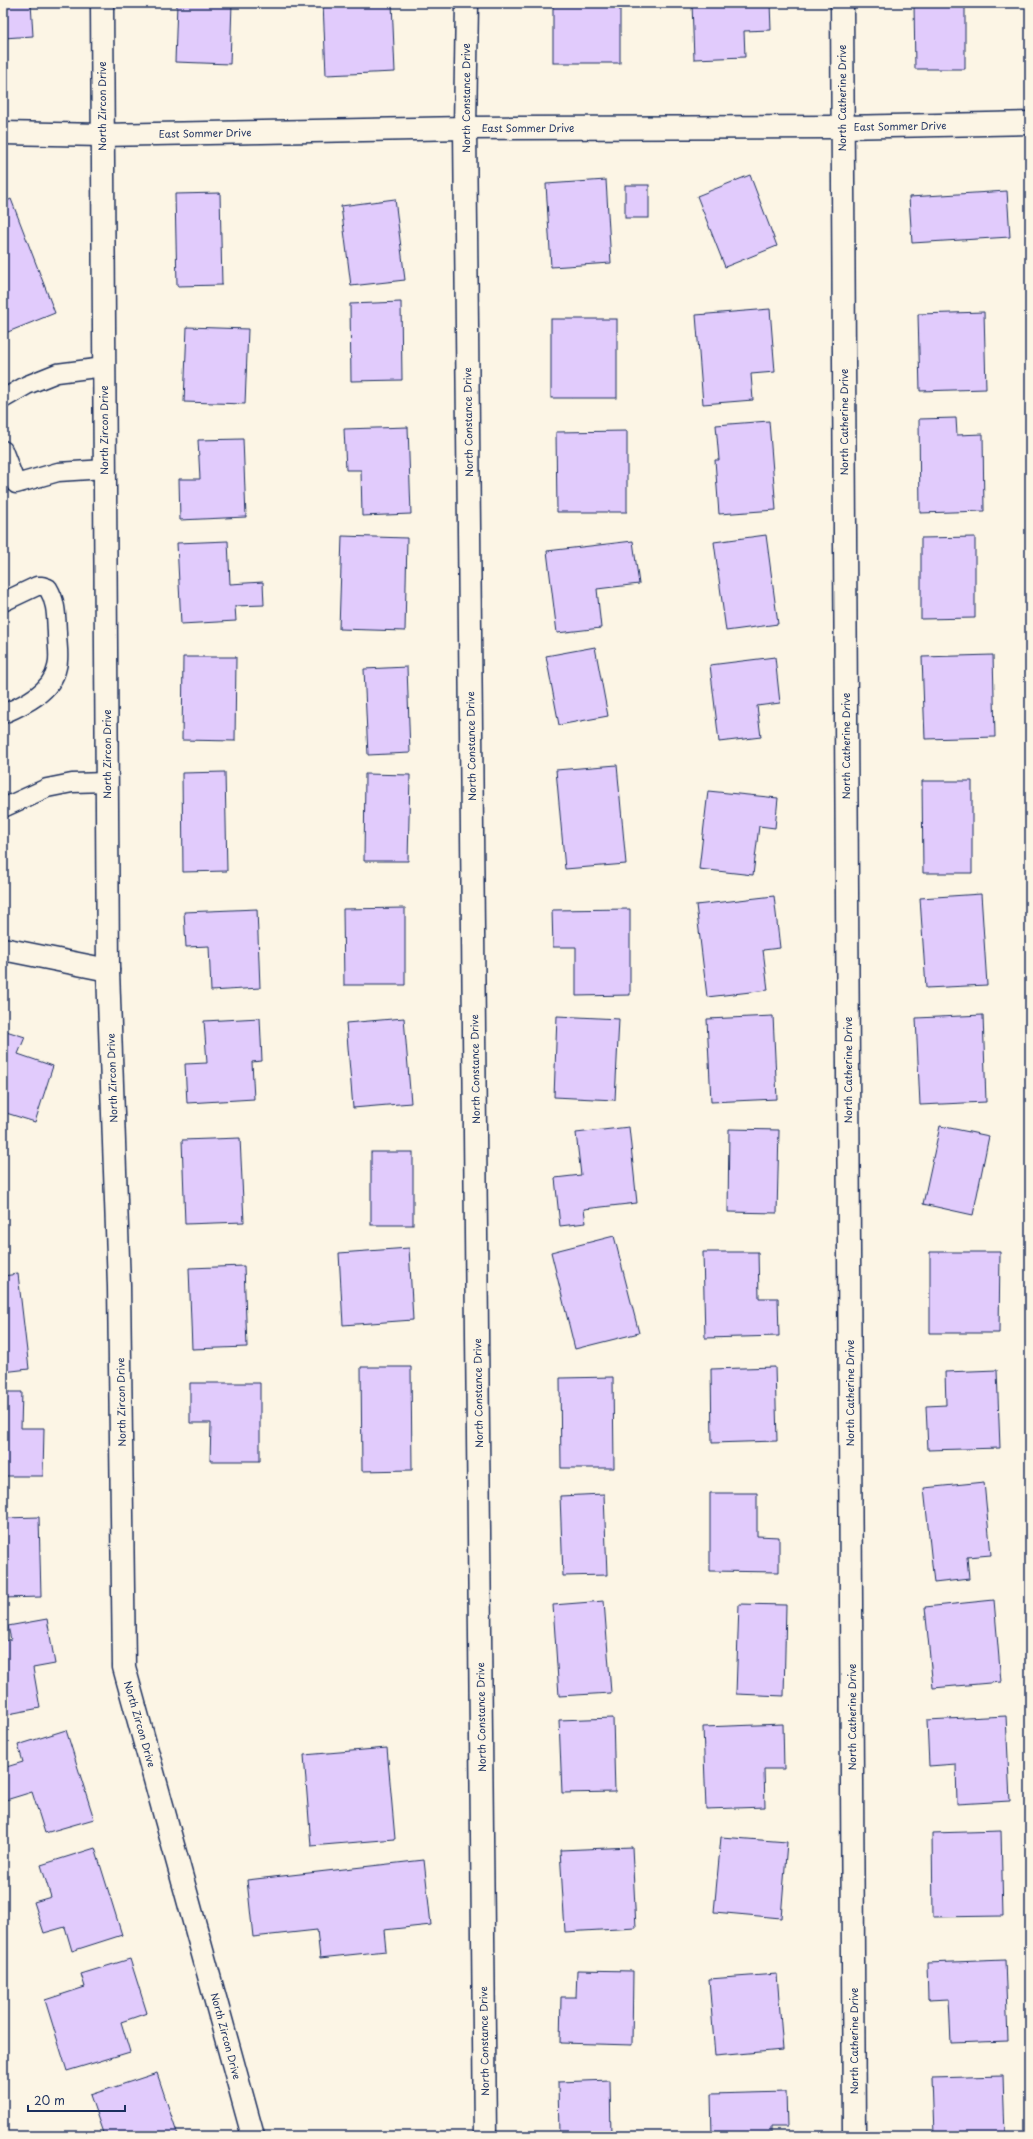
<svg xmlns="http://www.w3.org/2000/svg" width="1033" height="2139" font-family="'Playpen Sans',sans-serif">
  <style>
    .building { fill: #e1cbfc; stroke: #1b2f5e }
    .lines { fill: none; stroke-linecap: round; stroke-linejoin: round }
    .service-casing { stroke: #1b2f5e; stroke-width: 21 }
    .minor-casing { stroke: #1b2f5e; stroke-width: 25 }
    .service { stroke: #fcf5e5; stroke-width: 18 }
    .minor { stroke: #fcf5e5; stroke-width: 22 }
    .labels { text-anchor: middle; stroke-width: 3; stroke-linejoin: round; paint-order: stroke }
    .street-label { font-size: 10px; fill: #1b2f5e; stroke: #fcf5e5 }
  </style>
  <rect width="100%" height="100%" fill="#fcf5e5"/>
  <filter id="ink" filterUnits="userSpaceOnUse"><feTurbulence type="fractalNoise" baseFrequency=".025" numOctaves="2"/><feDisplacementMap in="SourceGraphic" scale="8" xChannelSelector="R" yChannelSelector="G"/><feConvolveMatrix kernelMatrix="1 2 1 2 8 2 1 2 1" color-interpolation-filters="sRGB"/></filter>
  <g filter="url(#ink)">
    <g class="building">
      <polygon points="3,3 31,3 33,36 4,38 6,70 3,71"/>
      <polygon points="177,3 232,3 230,64 175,62"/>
      <polygon points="323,3 392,3 395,72 326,75"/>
      <rect x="553" y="3" width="67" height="60"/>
      <polygon points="692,3 770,3 771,30 744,31 745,57 694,59"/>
      <polygon points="914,3 965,3 965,69 915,69"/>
      <polygon points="750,175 777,246 725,267 697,196"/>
      <polygon points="606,180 611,263 551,267 546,184"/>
      <rect x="625" y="185" width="24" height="33"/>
      <polygon points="1007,191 1010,237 912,243 909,197"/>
      <polygon points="220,193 222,285 177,286 175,194"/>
      <polygon points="11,199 55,313 3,334 3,203"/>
      <polygon points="395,199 405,280 351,286 341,206"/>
      <polygon points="401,302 402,380 351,381 350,304"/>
      <polygon points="770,309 775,372 751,374 753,400 703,404 696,315"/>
      <polygon points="984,312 986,389 920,391 918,314"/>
      <rect x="551" y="319" width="66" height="79"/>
      <polygon points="187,327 248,329 245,404 184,402"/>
      <polygon points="956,418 957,435 983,434 984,511 920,513 919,419"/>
      <polygon points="769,421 776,510 719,514 715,460 719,460 716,425"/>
      <polygon points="408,427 411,514 362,516 361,470 346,470 344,429"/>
      <polygon points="627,431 627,512 557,512 556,432"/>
      <polygon points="243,439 246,517 180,520 179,479 200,479 198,440"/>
      <polygon points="766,535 778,624 726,631 714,542"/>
      <polygon points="342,536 407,538 405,631 339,629"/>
      <polygon points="975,537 975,618 921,619 921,538"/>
      <polygon points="228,541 230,584 263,582 264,605 235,606 236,621 181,624 177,543"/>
      <polygon points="633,541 639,584 597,589 601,628 557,633 547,551"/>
      <polygon points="595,647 608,716 559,725 546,656"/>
      <polygon points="993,655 995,737 925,739 922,657"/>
      <polygon points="183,657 236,657 235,741 182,740"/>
      <polygon points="775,657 780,703 757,706 761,737 719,742 710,665"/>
      <polygon points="407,667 410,753 368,755 364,669"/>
      <polygon points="617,765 626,864 565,869 556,770"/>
      <polygon points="225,772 227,871 183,872 182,773"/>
      <polygon points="365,774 410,775 408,861 364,861"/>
      <polygon points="922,781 972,781 972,873 923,873"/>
      <polygon points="708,791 778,798 775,828 759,826 753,875 699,869"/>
      <polygon points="981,894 987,985 926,988 920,898"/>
      <polygon points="774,896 780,948 763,950 768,990 707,997 696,905"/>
      <polygon points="405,908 405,985 344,985 343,909"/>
      <polygon points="257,909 260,988 211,991 209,946 186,947 184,912"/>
      <polygon points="630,909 630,995 576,996 576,947 553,947 552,910"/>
      <polygon points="983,1015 986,1102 920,1105 916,1018"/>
      <polygon points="557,1016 619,1019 615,1100 554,1097"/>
      <polygon points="773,1016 777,1099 711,1102 707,1019"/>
      <polygon points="260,1018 262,1061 252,1062 254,1099 187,1103 185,1064 207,1063 204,1021"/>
      <polygon points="404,1018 411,1103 353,1108 346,1023"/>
      <polygon points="3,1030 25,1037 18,1054 53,1066 35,1122 3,1112"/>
      <polygon points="940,1126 989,1136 973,1215 923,1204"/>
      <polygon points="629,1127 637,1203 584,1209 586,1223 560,1226 555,1178 581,1175 576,1133"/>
      <polygon points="729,1129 779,1130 777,1213 728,1212"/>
      <polygon points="240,1138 244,1222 185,1224 182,1140"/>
      <rect x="371" y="1152" width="42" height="73"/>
      <polygon points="614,1236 639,1333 575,1349 551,1252"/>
      <polygon points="409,1248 413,1320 343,1325 339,1253"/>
      <polygon points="703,1252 758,1252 759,1298 778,1298 779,1336 705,1338"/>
      <polygon points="930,1252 1000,1252 999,1333 930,1333"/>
      <polygon points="244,1266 247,1347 192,1349 189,1268"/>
      <polygon points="18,1274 29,1369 3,1372 3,1276"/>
      <polygon points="361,1367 411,1367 412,1470 362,1471"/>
      <polygon points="775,1367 777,1441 712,1443 711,1369"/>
      <polygon points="997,1370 1000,1448 928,1450 926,1406 946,1405 945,1372"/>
      <polygon points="613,1377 614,1468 561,1468 560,1378"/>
      <polygon points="190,1383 260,1383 260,1461 210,1461 211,1423 190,1423"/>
      <polygon points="3,1392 22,1392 21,1428 44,1428 43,1476 3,1476"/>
      <polygon points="984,1482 991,1555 967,1557 969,1579 934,1583 924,1488"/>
      <polygon points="710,1493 757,1493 757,1536 779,1537 779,1572 710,1571"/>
      <polygon points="604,1494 607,1575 563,1576 560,1496"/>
      <polygon points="39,1517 41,1597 3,1598 3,1518"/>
      <polygon points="994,1600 1001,1682 933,1688 925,1607"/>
      <polygon points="604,1601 611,1693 559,1696 553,1605"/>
      <polygon points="739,1604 786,1605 784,1696 736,1694"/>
      <polygon points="47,1619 55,1664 33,1668 40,1708 3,1715 3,1641 11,1640 8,1626"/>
      <polygon points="1006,1716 1010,1801 957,1804 956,1764 929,1766 927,1720"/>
      <polygon points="613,1718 615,1792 562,1793 559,1720"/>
      <polygon points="783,1724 784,1769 764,1769 765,1807 706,1809 703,1727"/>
      <polygon points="66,1730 94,1819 45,1833 32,1792 6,1800 3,1791 3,1768 23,1762 18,1745"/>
      <polygon points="387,1748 395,1839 311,1846 304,1755"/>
      <polygon points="1001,1831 1003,1916 933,1917 932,1833"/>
      <polygon points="721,1837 787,1842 781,1918 714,1912"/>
      <polygon points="632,1847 636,1928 565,1932 560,1850"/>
      <polygon points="95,1848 122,1935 72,1951 65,1927 44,1933 34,1902 51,1897 41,1865"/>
      <polygon points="424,1860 431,1925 384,1930 386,1951 320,1958 317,1930 253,1937 247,1880"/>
      <polygon points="130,1959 147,2013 121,2022 130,2052 67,2071 45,2000 85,1987 81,1974"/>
      <polygon points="1005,1960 1008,2041 951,2043 949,1999 928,2000 927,1963"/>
      <polygon points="577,1970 633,1971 632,2045 560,2043 561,1997 576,1997"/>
      <polygon points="777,1974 783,2050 715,2056 709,1979"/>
      <polygon points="157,2073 178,2136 104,2136 90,2095"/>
      <polygon points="1003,2076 1005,2136 934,2136 932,2078"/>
      <polygon points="610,2080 611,2136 559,2136 558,2082"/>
      <polygon points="786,2092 787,2127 771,2127 771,2136 712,2136 711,2094"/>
    </g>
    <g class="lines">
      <defs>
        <g id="service">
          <polyline points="3,399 27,385 57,373 104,367"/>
          <polyline points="3,450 16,484 58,472 105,469"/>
          <path d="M 3,602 L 37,586 L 42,586 L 48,588 C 57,603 56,617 57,633 C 57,644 60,657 57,667 C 52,692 24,705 3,714"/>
          <polyline points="3,808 47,788 72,783 107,782"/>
        </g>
        <g id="minor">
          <polyline points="102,3 108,970 119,1286 124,1667 253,2136"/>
          <polyline points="467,3 465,128 485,2136"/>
          <polyline points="842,3 854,2136"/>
          <polyline points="3,133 102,135 465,128 842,127 1030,123"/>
          <polyline points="3,949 108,970"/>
        </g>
      </defs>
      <use href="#service" class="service-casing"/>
      <use href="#minor" class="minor-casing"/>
      <use href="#service" class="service"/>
      <use href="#minor" class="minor"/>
    </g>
  </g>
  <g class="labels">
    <g class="street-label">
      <text transform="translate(466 98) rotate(-90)" y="4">North Constance Drive</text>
      <text transform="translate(842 98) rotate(-90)" y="4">North Catherine Drive</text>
      <text transform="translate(102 106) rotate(-90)" y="4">North Zircon Drive</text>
      <text transform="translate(900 126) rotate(-1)" y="4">East Sommer Drive</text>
      <text x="528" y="132">East Sommer Drive</text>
      <text transform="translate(205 133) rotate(-1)" y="4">East Sommer Drive</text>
      <text transform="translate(468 422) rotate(-91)" y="4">North Constance Drive</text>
      <text transform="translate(844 422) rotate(-90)" y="4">North Catherine Drive</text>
      <text transform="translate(104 430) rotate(-90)" y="4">North Zircon Drive</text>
      <text transform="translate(471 746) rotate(-91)" y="4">North Constance Drive</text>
      <text transform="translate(846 746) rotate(-90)" y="4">North Catherine Drive</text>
      <text transform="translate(107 754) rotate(-90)" y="4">North Zircon Drive</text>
      <text transform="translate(475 1069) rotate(-91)" y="4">North Constance Drive</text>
      <text transform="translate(848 1070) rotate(-90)" y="4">North Catherine Drive</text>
      <text transform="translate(112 1078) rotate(-92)" y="4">North Zircon Drive</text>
      <text transform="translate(478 1393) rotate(-91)" y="4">North Constance Drive</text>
      <text transform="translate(850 1393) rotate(-90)" y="4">North Catherine Drive</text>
      <text transform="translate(121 1402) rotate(-91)" y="4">North Zircon Drive</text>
      <text transform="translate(481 1717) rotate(-91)" y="4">North Constance Drive</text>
      <text transform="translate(852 1717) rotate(-90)" y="4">North Catherine Drive</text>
      <text transform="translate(140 1724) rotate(74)" y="4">North Zircon Drive</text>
      <text transform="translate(226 2036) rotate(75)" y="4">North Zircon Drive</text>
      <text transform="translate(484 2041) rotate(-91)" y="4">North Constance Drive</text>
      <text transform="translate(854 2041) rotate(-90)" y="4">North Catherine Drive</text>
    </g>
  </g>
  <rect width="1033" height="2139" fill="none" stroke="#fcf5e5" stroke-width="16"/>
  <rect x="8" y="8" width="1017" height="2123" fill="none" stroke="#1b2f5e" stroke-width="1.5" filter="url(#ink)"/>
  <path d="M28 2105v6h97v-6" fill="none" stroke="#1b2f5e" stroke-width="2"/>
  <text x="34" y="2105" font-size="12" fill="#1b2f5e" stroke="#fcf5e5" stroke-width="3" paint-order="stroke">20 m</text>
</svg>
